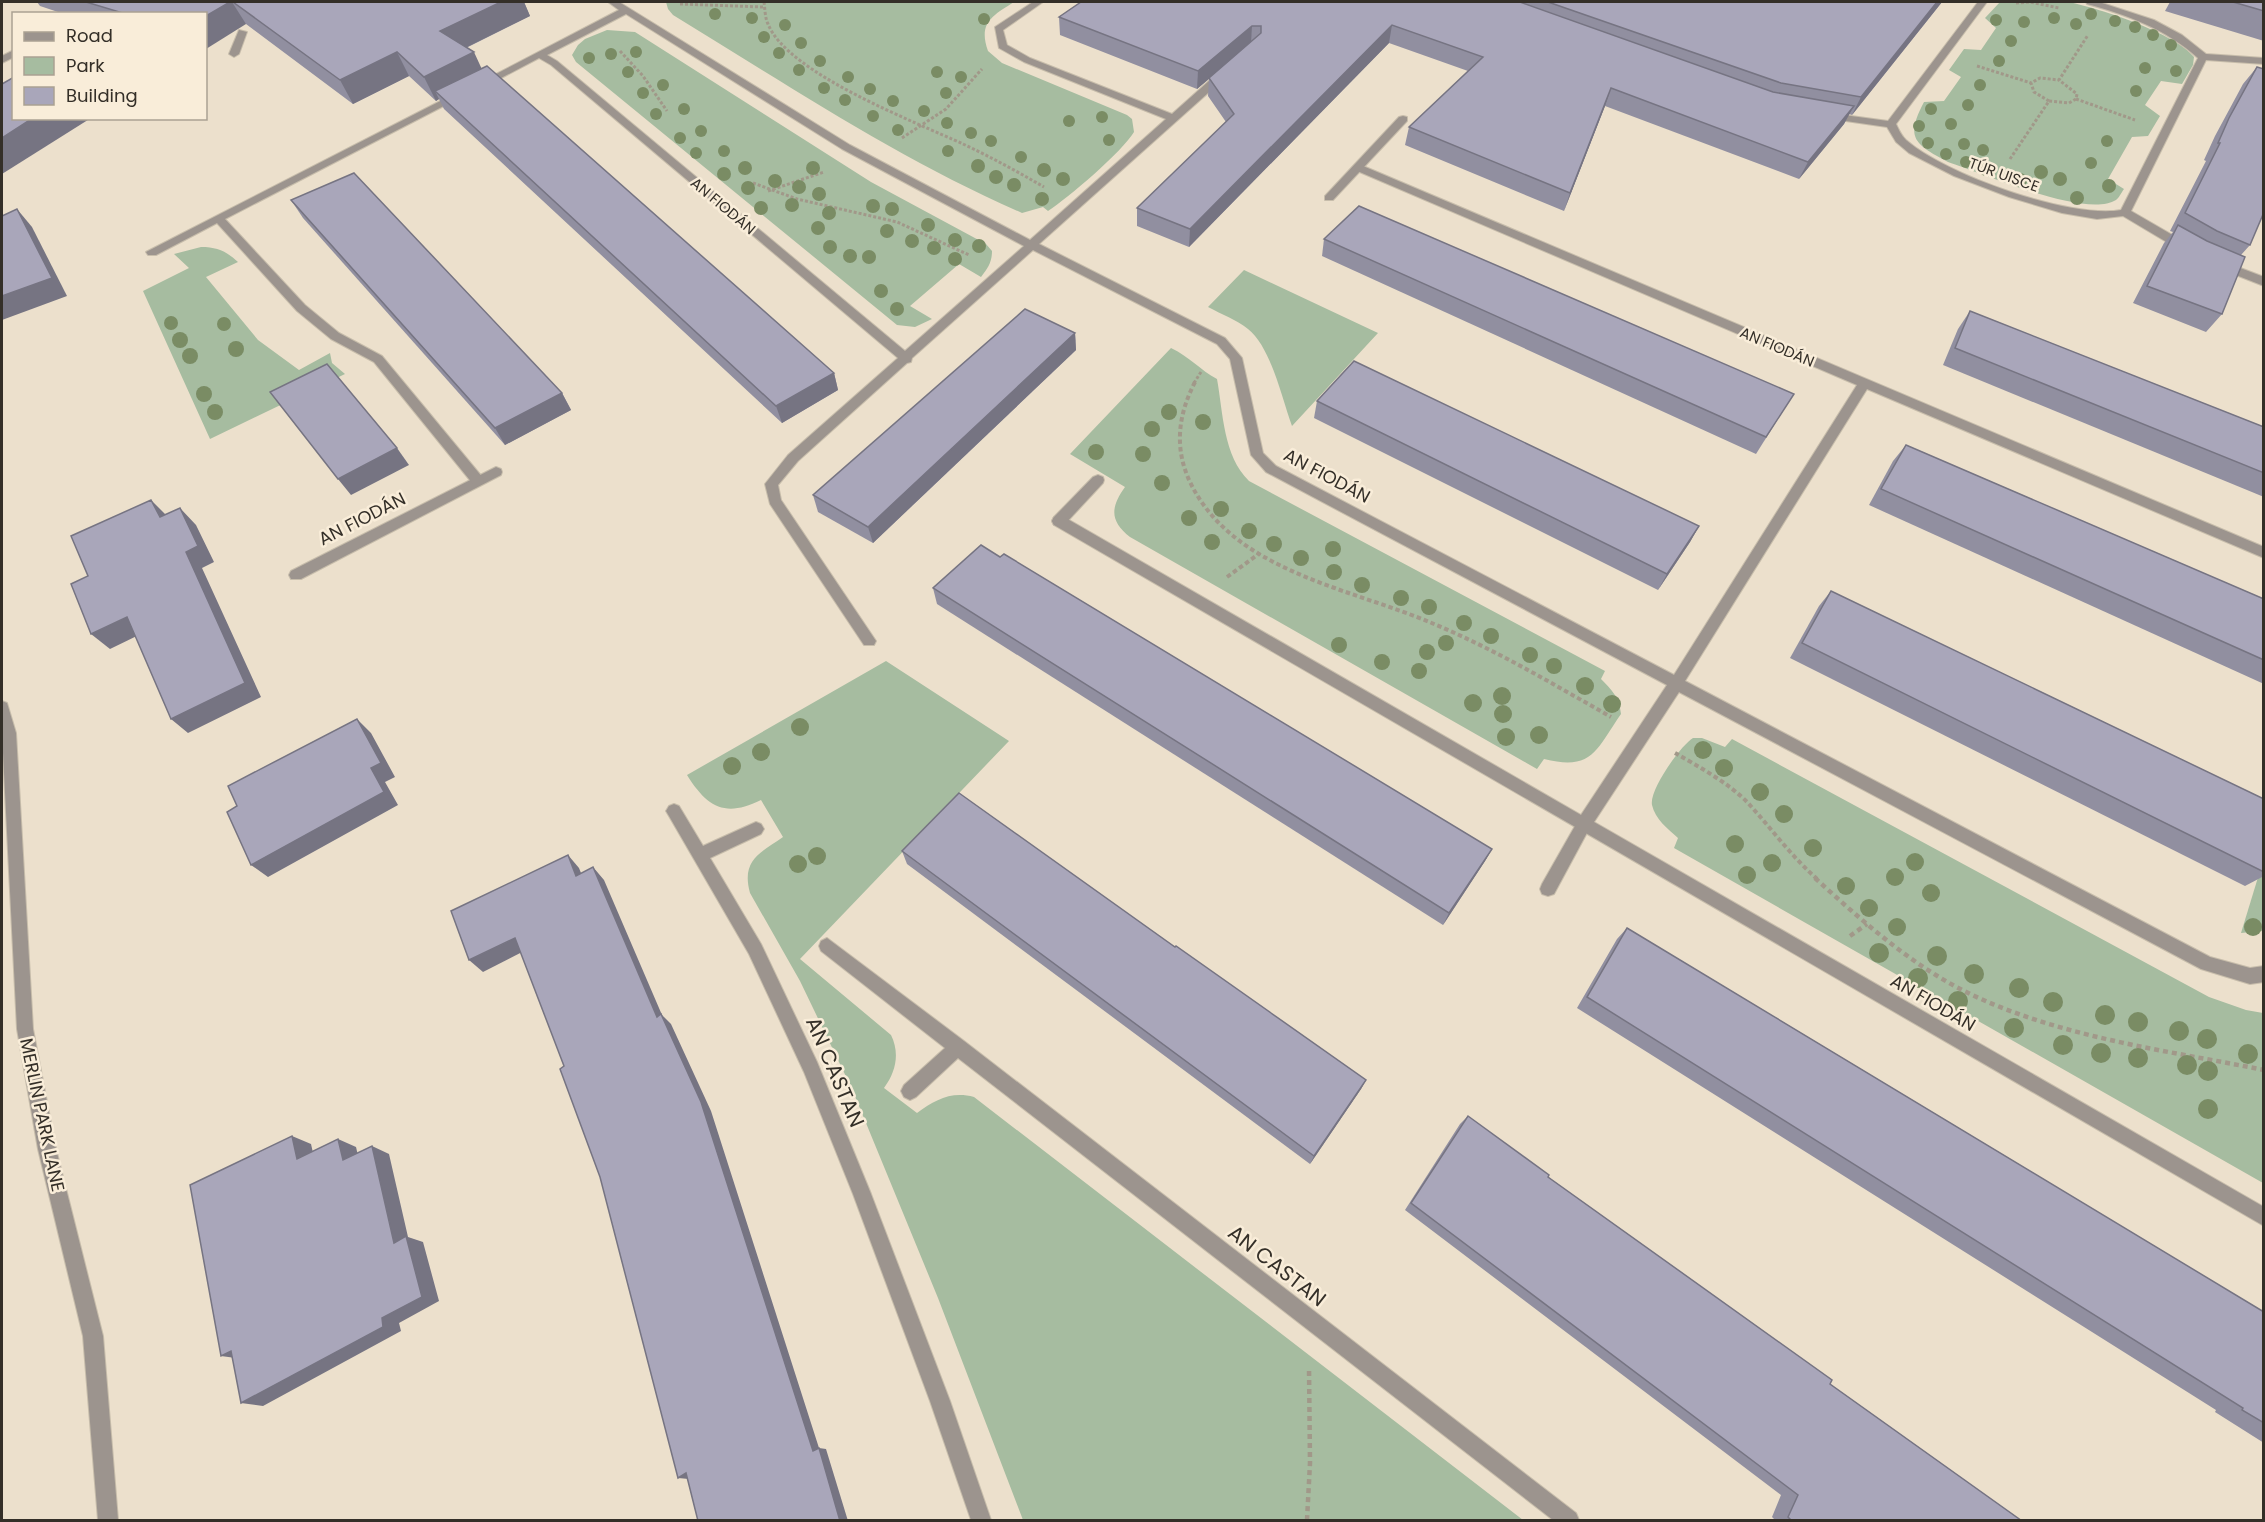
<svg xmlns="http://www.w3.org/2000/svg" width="2265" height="1522" font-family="Poppins,sans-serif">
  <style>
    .green { fill: #a6bca0 }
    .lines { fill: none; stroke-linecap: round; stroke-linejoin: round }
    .service-casing { stroke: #c7bdab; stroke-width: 2 }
    .minor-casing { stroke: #c7bdab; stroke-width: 2 }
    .path-far2 { stroke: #a19889; stroke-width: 3; stroke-dasharray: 3 2; stroke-linecap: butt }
    .path-far1 { stroke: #a19889; stroke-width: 4; stroke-dasharray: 4.5 3; stroke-linecap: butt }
    .path { stroke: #a19889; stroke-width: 4.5; stroke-dasharray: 5 4; stroke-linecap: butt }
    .service { fill: #9c948e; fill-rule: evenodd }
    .minor { fill: #9c948e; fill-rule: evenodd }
    .tree { fill: #7a8c64 }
    .wall { fill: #918fa0 }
    .shaded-wall { fill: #767482 }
    .building { fill: #a9a6ba; stroke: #767482; stroke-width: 1.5 }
    .labels { text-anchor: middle; stroke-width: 5; stroke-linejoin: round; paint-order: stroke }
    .far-street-label { font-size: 15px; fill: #342f28; stroke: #f9edd9 }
    .street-label { font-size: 18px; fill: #342f28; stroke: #f9edd9 }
    .near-street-label { font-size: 21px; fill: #342f28; stroke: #f9edd9 }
  </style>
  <rect width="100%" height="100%" fill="#ece0cc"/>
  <g class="green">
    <path d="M 666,2 L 1014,2 C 992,16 978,23 988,51 L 1002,63 L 1127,115 L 1132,119 L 1134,132 C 1122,152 1068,198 1048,211 L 1043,207 L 1022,213 C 900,160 786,84 673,15 L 668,9 Z"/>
    <path d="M 2000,2 C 2022,2 2048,0 2069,2 C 2101,9 2175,33 2194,57 L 2193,65 L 2182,84 L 2161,81 L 2145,105 L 2160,116 L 2148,136 L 2132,137 L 2108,179 L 2124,189 C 2121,193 2119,198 2116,200 C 2086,219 1982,173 1948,162 C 1914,144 1905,138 1924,102 L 1944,101 L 1961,77 L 1949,70 L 1964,49 L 1981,50 L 1996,28 L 1985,18 Z"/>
    <path d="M 607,30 L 635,32 L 871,182 L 986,244 L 992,251 C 992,262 988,268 981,277 L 959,264 L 910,306 L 932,319 L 915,327 L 897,325 L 576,62 L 572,55 L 578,45 L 585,39 Z"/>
    <path d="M 201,247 C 217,247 226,251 238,262 L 206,277 L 258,340 L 299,370 L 330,353 L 332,363 L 345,374 L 210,439 L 143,291 L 189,268 L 174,254 Z"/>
    <path d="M 1244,270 L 1378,333 L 1292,426 C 1282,399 1271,347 1248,329 C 1237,320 1221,314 1208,307 Z"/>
    <path d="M 1171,348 C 1190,357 1200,370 1217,379 C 1223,412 1223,456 1249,481 L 1605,671 L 1601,679 C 1612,690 1619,697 1621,714 C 1596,750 1593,771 1544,759 L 1537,769 L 1130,537 C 1110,521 1110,508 1125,487 L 1070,454 Z"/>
    <path d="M 886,661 L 1009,741 L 800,959 L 891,1035 C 900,1053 896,1072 884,1088 L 917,1113 C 935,1100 951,1091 974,1097 L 1523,1520 L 1023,1520 L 938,1298 L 852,1089 L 800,981 L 750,893 C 741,860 760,853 783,837 L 761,800 C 725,818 707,807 687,775 Z"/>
    <path d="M 1693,738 L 1702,738 L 1725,747 L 1732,739 L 2209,997 L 2246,1010 L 2263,1013 L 2263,1183 L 1674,848 L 1678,838 C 1668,829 1655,819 1652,805 C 1649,790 1681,745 1693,738 Z"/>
    <polygon points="2263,861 2263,931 2241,933"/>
  </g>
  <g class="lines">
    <defs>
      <g id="service">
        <polygon points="239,30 247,32 239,54 234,57 229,54"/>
        <polygon points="1403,116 1407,117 1407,121 1333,200 1325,200 1325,196 1399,117"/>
        <polygon points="496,467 501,469 502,472 501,475 301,579 291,579 289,575 291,571"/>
        <polygon points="1098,475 1103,477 1104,480 1103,483 1064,525 1054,525 1052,521 1054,517 1093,477"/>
        <polygon points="1584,817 1589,819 1592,824 1589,829 1554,894 1548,896 1542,894 1540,889 1542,884 1579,819"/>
      </g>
      <g id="minor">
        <path d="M 608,2 L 619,2 L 850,145 L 1030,240 L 1166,119 L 1024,62 L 999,48 L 995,27 L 1033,2 L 1043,2 L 1003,30 L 1007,45 L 1030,58 L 1172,114 L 1219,72 L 1227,72 L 1227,76 L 1039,244 L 1225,338 L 1242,358 L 1263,453 L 1276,466 L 1674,675 L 1857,385 L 1355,170 L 1355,166 L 1363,166 L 2264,547 L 2264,558 L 1867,389 L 1685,681 L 2210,957 L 2250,968 L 2264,966 L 2264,982 L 2250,984 L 2201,969 L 1679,692 L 1594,822 L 2264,1207 L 2264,1226 L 1054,525 L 1052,521 L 1054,517 L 1064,517 L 1581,815 L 1667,685 L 1266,472 L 1251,455 L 1230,359 L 1217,344 L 1033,250 L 912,358 L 911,362 L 907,363 L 798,461 L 778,485 L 781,500 L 876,641 L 874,645 L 864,645 L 770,504 L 765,484 L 788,455 L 898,358 L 551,65 L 539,58 L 486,86 L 477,84 L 619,10 ZM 626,14 L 842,149 L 1024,246 L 905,351 L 557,61 L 547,55 Z"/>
        <path d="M 1978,2 L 1987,2 L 1896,124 C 1899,130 1901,135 1906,140 C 1944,174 2070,219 2121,210 L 2198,58 C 2166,29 2127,15 2087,4 L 2086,2 L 2099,2 L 2154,20 L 2182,35 L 2206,54 L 2264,58 L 2264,64 L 2206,60 L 2131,211 L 2188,244 L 2188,250 L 2180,250 L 2123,216 L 2097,219 L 2062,213 L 2009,197 L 1954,176 L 1909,153 L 1896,142 L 1887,127 L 1825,118 L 1825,114 L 1829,113 L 1888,121 Z"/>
        <polygon points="14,50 14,57 2,63 2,56"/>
        <polygon points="456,93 465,95 225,219 305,305 339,333 382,356 483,478 484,481 483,484 473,484 374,362 331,339 297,311 217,223 156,255 148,255 146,252"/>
        <polygon points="2222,261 2264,277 2264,286 2218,268 2218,262"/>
        <polygon points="2,701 7,703 16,733 33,1029 56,1149 103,1336 118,1520 98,1520 83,1336 38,1149 17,1029 2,733"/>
        <polygon points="674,804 679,806 703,846 756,822 761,824 764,829 761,834 710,858 761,944 817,1062 871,1194 950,1401 991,1520 971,1520 930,1401 853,1194 804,1072 749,954 669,816 666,811 669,806"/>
        <polygon points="827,938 964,1041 1576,1513 1579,1520 1553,1520 958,1058 916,1097 910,1100 904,1097 901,1091 904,1085 945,1048 821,951 819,946 821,941"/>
      </g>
    </defs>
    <use href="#service" class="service-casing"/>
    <use href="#minor" class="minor-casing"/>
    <g class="path-far2">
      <path d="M 764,2 C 765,9 765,18 768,24 C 788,74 916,122 963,144 C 991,157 1018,172 1044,187"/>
      <polyline points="2016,3 2030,2 2059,8"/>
      <polyline points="680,4 763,7"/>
      <polyline points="620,51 643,76 667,111"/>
      <polyline points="1977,66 2031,83"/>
      <polyline points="2076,99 2135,120"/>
      <polyline points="2049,101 2034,92 2031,83 2040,78 2059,80"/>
      <polyline points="902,138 946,109 982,69"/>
      <polyline points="2010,159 2049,101 2069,103 2076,99 2077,94 2059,80 2088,35"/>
      <polyline points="753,183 797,199 897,222 969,255"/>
      <polyline points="768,191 824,172"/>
      <polyline points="1194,383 1201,372"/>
    </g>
    <g class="path-far1">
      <path d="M 1195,382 C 1178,415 1174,448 1190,482 C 1233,572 1351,588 1434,624 C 1496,650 1553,684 1611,717"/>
      <polyline points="1227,577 1260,553"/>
      <path d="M 1675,753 C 1698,766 1730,784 1748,803 C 1771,828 1791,856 1817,879"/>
    </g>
    <g class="path">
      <path d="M 1815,878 C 1861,920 1909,963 1964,991 C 2057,1037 2164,1050 2264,1070"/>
      <polyline points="1850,936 1867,924"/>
      <polyline points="1307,1520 1310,1463 1309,1367"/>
    </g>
    <use href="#service" class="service"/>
    <use href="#minor" class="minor"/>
  </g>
  <g class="tree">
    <circle cx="715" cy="14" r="6"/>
    <circle cx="2091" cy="14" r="6"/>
    <circle cx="752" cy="18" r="6"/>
    <circle cx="2054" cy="18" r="6"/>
    <circle cx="984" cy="19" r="6"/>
    <circle cx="1996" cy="20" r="6"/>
    <circle cx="2115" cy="21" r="6"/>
    <circle cx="2024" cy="22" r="6"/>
    <circle cx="2076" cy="24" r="6"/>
    <circle cx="785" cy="25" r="6"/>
    <circle cx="2135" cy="27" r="6"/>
    <circle cx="2153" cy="35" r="6"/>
    <circle cx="764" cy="37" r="6"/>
    <circle cx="2011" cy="41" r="6"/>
    <circle cx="801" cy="43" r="6"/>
    <circle cx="2171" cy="45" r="6"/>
    <circle cx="636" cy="52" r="6"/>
    <circle cx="779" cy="53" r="6"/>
    <circle cx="611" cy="54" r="6"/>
    <circle cx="589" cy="58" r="6"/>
    <circle cx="820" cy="61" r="6"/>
    <circle cx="1999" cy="61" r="6"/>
    <circle cx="2145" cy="68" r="6"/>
    <circle cx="799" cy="70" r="6"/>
    <circle cx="2176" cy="71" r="6"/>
    <circle cx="628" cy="72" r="6"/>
    <circle cx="937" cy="72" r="6"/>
    <circle cx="848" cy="77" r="6"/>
    <circle cx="961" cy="77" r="6"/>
    <circle cx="663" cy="85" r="6"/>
    <circle cx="1980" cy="85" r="6"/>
    <circle cx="824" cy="88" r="6"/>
    <circle cx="870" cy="89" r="6"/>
    <circle cx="2136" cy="91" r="6"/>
    <circle cx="643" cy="93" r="6"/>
    <circle cx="946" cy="93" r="6"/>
    <circle cx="845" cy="100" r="6"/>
    <circle cx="893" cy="101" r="6"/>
    <circle cx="1968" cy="105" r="6"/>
    <circle cx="684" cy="109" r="6"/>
    <circle cx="1931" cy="109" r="6"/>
    <circle cx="924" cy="111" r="6"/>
    <circle cx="656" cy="114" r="6"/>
    <circle cx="873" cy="116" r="6"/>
    <circle cx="1102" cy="117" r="6"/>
    <circle cx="1069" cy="121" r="6"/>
    <circle cx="947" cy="123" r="6"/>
    <circle cx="1951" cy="124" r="6"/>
    <circle cx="1919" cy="126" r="6"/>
    <circle cx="898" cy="130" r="6"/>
    <circle cx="701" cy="131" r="6"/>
    <circle cx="971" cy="133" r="6"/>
    <circle cx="680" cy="138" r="6"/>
    <circle cx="1109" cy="140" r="6"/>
    <circle cx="991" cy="141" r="6"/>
    <circle cx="2107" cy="141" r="6"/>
    <circle cx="1928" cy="143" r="6"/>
    <circle cx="1964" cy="144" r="6"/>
    <circle cx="1983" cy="150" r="6"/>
    <circle cx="724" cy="151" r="6"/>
    <circle cx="948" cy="151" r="6"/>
    <circle cx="696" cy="153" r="6"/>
    <circle cx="1946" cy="154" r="6"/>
    <circle cx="1021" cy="157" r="6"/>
    <circle cx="1966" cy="162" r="6"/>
    <circle cx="2091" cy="163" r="6"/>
    <circle cx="978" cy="166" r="7"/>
    <circle cx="745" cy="168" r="7"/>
    <circle cx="813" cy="168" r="7"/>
    <circle cx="1986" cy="169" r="7"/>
    <circle cx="1044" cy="170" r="7"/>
    <circle cx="2041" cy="172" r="7"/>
    <circle cx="724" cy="174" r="7"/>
    <circle cx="996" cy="177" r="7"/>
    <circle cx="1063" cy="179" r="7"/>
    <circle cx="2060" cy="179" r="7"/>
    <circle cx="2020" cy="180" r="7"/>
    <circle cx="775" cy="181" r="7"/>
    <circle cx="1014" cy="185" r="7"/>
    <circle cx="2109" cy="186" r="7"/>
    <circle cx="799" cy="187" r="7"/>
    <circle cx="748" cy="188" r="7"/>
    <circle cx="819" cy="194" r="7"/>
    <circle cx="2077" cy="198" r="7"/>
    <circle cx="1042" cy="199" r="7"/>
    <circle cx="792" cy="205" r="7"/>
    <circle cx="873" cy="206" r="7"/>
    <circle cx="761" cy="208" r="7"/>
    <circle cx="892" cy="209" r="7"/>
    <circle cx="829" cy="213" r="7"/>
    <circle cx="928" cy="225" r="7"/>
    <circle cx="818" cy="228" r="7"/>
    <circle cx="887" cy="231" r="7"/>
    <circle cx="955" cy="240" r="7"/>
    <circle cx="912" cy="241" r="7"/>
    <circle cx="979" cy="246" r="7"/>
    <circle cx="830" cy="247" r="7"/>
    <circle cx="934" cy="248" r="7"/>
    <circle cx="850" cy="256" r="7"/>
    <circle cx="869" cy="257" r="7"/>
    <circle cx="955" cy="259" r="7"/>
    <circle cx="881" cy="291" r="7"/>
    <circle cx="897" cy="309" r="7"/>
    <circle cx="171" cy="323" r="7"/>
    <circle cx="224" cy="324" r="7"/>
    <circle cx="180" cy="340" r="8"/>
    <circle cx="236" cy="349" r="8"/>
    <circle cx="190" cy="356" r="8"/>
    <circle cx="204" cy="394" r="8"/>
    <circle cx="215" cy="412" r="8"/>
    <circle cx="1169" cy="412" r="8"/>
    <circle cx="1203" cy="422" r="8"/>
    <circle cx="1152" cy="429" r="8"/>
    <circle cx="1096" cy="452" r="8"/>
    <circle cx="1143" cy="454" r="8"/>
    <circle cx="1162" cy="483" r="8"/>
    <circle cx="1221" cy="509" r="8"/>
    <circle cx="1189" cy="518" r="8"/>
    <circle cx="1249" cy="531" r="8"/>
    <circle cx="1212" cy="542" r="8"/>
    <circle cx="1274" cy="544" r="8"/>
    <circle cx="1333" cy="549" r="8"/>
    <circle cx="1301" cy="558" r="8"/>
    <circle cx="1334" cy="572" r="8"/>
    <circle cx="1362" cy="585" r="8"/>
    <circle cx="1401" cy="598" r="8"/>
    <circle cx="1429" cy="607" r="8"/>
    <circle cx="1464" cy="623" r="8"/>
    <circle cx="1491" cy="636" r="8"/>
    <circle cx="1446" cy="643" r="8"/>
    <circle cx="1339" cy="645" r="8"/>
    <circle cx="1427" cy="652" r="8"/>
    <circle cx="1530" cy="655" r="8"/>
    <circle cx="1382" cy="662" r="8"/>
    <circle cx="1554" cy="666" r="8"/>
    <circle cx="1419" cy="671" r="8"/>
    <circle cx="1585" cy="686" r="9"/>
    <circle cx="1502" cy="696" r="9"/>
    <circle cx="1473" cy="703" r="9"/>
    <circle cx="1612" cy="704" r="9"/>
    <circle cx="1503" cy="714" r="9"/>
    <circle cx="800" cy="727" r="9"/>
    <circle cx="1539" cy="735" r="9"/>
    <circle cx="1506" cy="737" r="9"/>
    <circle cx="1703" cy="750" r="9"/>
    <circle cx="761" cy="752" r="9"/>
    <circle cx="732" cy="766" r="9"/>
    <circle cx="1724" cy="768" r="9"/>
    <circle cx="1760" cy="792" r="9"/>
    <circle cx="1784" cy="814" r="9"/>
    <circle cx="1735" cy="844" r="9"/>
    <circle cx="1813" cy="848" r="9"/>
    <circle cx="817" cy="856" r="9"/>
    <circle cx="1915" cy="862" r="9"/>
    <circle cx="1772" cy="863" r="9"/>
    <circle cx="798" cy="864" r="9"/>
    <circle cx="1747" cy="875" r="9"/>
    <circle cx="1895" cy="877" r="9"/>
    <circle cx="1846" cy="886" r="9"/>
    <circle cx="1931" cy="893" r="9"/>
    <circle cx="1869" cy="908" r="9"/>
    <circle cx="1897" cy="927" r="9"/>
    <circle cx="2253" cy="927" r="9"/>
    <circle cx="1879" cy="953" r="10"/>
    <circle cx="1937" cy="956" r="10"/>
    <circle cx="1974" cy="974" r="10"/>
    <circle cx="1918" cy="978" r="10"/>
    <circle cx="2019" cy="988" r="10"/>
    <circle cx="1958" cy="1001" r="10"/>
    <circle cx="2053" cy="1002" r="10"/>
    <circle cx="2105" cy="1015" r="10"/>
    <circle cx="2138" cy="1022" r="10"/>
    <circle cx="2014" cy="1028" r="10"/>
    <circle cx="2179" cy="1031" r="10"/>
    <circle cx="2207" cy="1039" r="10"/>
    <circle cx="2063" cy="1045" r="10"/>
    <circle cx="2101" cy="1053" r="10"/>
    <circle cx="2248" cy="1054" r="10"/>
    <circle cx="2138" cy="1058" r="10"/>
    <circle cx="2187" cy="1065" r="10"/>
    <circle cx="2208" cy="1071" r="10"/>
    <circle cx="2208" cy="1109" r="10"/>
  </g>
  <g class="wall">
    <polygon points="37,2 524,2 530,16 466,48 481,68 834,373 838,390 782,423 444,109 439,99 436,101 409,76 353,104 246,24 206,14 64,14 40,6"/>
    <polygon points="1081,2 1942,2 1852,115 1849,114 1844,124 1799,179 1605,106 1564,211 1405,145 1409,127 1468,71 1389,43 1189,247 1137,226 1137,208 1226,122 1208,96 1209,79 1197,89 1060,35 1059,17"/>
    <polygon points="2170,2 2264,2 2264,41 2165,11"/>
    <polygon points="2257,67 2250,245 2241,255 2222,314 2206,332 2133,303 2164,243 2173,232 2170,231 2206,161 2204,160 2215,136 2243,84"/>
    <polygon points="291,200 562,393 571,410 505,445 303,218"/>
    <polygon points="1324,239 1783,411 1756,454 1322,256"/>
    <polygon points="1970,311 2264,427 2264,497 1943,365 1958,329"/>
    <polygon points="1075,333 1076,350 873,543 818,512 813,495"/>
    <polygon points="1317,401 1699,526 1690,542 1658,590 1314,418"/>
    <polygon points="1906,445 2264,599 2264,684 1869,505 1893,461"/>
    <polygon points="933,588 1492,849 1485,861 1443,925 937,604"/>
    <polygon points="1831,591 2264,799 2264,876 2245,886 1790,658 1819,606"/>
    <polygon points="902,851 1175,947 1366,1080 1361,1089 1310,1164 907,864"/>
    <polygon points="1627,928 2264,1312 2264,1443 2215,1412 2216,1410 1577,1008 1617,939"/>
    <polygon points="1468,1116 1548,1177 1830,1384 2022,1521 1776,1521 1772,1517 1781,1495 1405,1210 1460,1124"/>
  </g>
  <g class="shaded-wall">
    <polygon points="230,2 232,2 246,24 206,49 206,16"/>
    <polygon points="501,2 524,2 530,16 451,55 440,31"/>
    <polygon points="1937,2 1942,2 1852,115 1861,97"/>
    <polygon points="1392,25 1389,43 1189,247 1190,229"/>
    <polygon points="1252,26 1251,43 1197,89 1198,71"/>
    <polygon points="397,52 409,76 353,104 340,80"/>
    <polygon points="474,52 485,76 435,91 439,99 436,101 424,77"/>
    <polygon points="1611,88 1605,106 1564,211 1570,193"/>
    <polygon points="1854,106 1844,124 1799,179 1808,162"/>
    <polygon points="33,118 91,118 2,174 2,138"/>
    <polygon points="17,209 32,227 67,296 2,320 2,296"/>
    <polygon points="1075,333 1076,350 873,543 868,527"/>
    <polygon points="834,373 838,390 782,423 776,406"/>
    <polygon points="562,393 571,410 505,445 495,428"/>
    <polygon points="397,448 409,465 351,495 338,479"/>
    <polygon points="151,500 167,516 160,517"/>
    <polygon points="180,508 196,525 214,562 202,568 261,697 188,733 171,719 186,552"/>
    <polygon points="1699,526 1690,542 1658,590 1667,574"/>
    <polygon points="127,617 145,632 110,649 91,634"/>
    <polygon points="357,719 371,733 395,777 385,782 398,805 268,877 251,865 371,768"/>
    <polygon points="1492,849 1485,861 1443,925 1449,913"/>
    <polygon points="568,855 579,868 587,888 576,876"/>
    <polygon points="593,867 604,880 662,1015 671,1024 711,1111 819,1448 826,1449 848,1521 840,1521 813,1451 657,1017"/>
    <polygon points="515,938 528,949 483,972 469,960"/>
    <polygon points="1366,1080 1361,1089 1310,1164 1314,1156"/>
    <polygon points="292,1136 311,1144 316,1166 297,1159"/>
    <polygon points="338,1139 356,1147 361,1168 343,1160"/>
    <polygon points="372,1146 389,1154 408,1237 423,1242 439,1301 399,1323 401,1331 263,1406 241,1403 382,1318 394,1243"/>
    <polygon points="231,1351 243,1359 221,1356"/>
    <polygon points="686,1473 689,1479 678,1478"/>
    <polygon points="494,1519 510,1519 511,1521 494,1521"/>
  </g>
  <g class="building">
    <polygon points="86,2 230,2 206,16 206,14 122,14 123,13"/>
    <polygon points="233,2 501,2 440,31 474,52 424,77 397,52 340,80"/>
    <polygon points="1081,2 1520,2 1773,92 1854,106 1808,162 1611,88 1570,193 1409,127 1483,57 1392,25 1190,229 1137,208 1234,114 1209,78 1261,33 1261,26 1252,26 1198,71 1059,17"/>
    <polygon points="1548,2 1937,2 1861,97 1781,83"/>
    <polygon points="2233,2 2264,2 2264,11"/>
    <polygon points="487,66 834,373 776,406 435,91"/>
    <polygon points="2257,67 2264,69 2264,212 2250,245 2217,231 2185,213 2220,143 2218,143 2229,118"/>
    <polygon points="14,77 14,118 33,118 2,138 2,84"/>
    <polygon points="354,173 562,393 495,428 291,200"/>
    <polygon points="1359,206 1794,394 1766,437 1324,239"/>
    <polygon points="17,209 52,278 2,296 2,216"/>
    <polygon points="2178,225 2207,241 2245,257 2222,314 2147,286"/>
    <polygon points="1025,309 1075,333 868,527 813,495"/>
    <polygon points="1970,311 2264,427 2264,473 1955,348"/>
    <polygon points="1354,361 1699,526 1667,574 1317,401"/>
    <polygon points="327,364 397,448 338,479 270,392"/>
    <polygon points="1906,445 2264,599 2264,660 1881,489"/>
    <polygon points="151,500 160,517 180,508 198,546 186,552 245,683 171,719 127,617 91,634 71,584 88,576 71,536"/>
    <polygon points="981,545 1000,557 1004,554 1492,849 1449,913 933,588"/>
    <polygon points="1831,591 2264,799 2264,872 1802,643"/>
    <polygon points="357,719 381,763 371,768 384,792 251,865 227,812 237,806 228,786"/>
    <polygon points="959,793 1175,947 1176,946 1366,1080 1314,1156 902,851"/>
    <polygon points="568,855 576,876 593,867 657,1017 661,1014 701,1102 813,1451 819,1448 840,1521 698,1521 686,1473 678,1478 600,1177 560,1069 564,1066 515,938 469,960 451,911"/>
    <polygon points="1627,928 2264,1312 2264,1423 2242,1410 2243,1408 1587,997"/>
    <polygon points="1468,1116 1549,1175 1548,1177 1832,1380 1830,1384 2022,1521 1792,1521 1788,1517 1798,1495 1411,1203"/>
    <polygon points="292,1136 297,1159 338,1139 343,1160 372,1146 394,1243 406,1236 422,1297 382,1318 383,1327 241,1403 231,1351 221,1356 190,1185"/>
  </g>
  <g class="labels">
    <g class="far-street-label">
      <text transform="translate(2004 175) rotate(20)" y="5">TÚR UISCE</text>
      <text transform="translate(723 206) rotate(40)" y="5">AN FIODÁN</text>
      <text transform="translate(1777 347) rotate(23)" y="5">AN FIODÁN</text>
    </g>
    <g class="street-label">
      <text transform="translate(1327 476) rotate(28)" y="6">AN FIODÁN</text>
      <text transform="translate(362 519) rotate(-27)" y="6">AN FIODÁN</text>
      <text transform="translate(1933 1003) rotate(30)" y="6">AN FIODÁN</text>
      <text transform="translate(42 1115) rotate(78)" y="6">MERLIN PARK LANE</text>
    </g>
    <g class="near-street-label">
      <text transform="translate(835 1072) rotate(67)" y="7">AN CASTAN</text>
      <text transform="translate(1277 1266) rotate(38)" y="7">AN CASTAN</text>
    </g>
  </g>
  <rect width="2265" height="1522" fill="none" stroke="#342f28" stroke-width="6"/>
  <rect x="12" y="12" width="195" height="108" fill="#f9edd9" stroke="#aaa192" stroke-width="1.5"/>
  <rect x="24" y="32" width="30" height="9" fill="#9c948e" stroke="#aaa192" stroke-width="1.5"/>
  <text x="66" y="42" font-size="18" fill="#342f28">Road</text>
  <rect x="24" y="57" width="30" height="18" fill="#a6bca0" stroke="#aaa192" stroke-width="1.5"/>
  <text x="66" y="72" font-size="18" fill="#342f28">Park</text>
  <rect x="24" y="87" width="30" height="18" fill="#a9a6ba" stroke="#aaa192" stroke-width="1.5"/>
  <text x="66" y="102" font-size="18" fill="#342f28">Building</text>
</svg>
